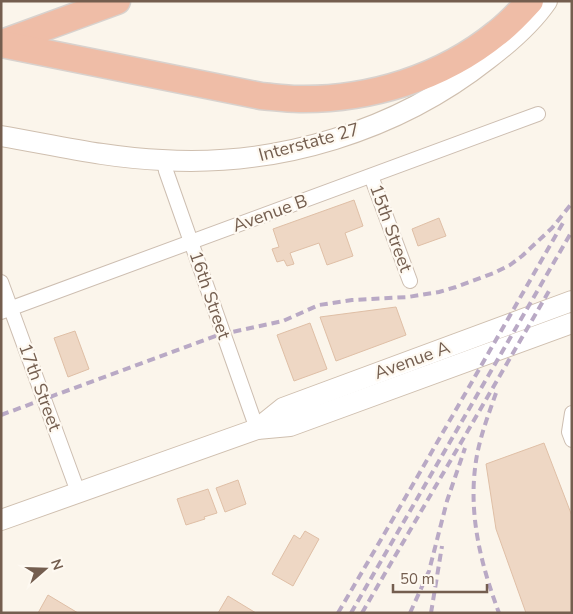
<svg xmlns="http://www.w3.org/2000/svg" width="573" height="614" font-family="'Nunito Sans',sans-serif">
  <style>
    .building { fill: #eed7c4; stroke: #dfbfa6 }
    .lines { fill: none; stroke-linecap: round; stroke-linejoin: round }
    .street-casing { stroke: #cdbeb1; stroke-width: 16 }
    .secondary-casing { stroke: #cfbfaf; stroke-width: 22 }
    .highway-casing { stroke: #d8d2ce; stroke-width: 29 }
    .street { stroke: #fff; stroke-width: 14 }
    .secondary { stroke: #fff; stroke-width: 20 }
    .highway { stroke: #efbda7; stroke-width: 26 }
    .rail { stroke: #b9a9c5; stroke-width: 4; stroke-dasharray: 8 5; stroke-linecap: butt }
    .labels { text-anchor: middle; stroke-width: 4.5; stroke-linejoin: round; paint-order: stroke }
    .street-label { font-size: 18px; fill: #745e4f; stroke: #fef9f1 }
  </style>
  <rect width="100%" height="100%" fill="#fbf5eb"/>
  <g class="building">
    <polygon points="354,200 363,226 345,233 353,256 327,265 319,243 290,253 294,264 287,266 284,260 277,262 272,249 279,247 273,229"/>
    <polygon points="439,218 446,236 418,246 412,229"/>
    <polygon points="396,307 406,335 336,361 320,317"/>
    <polygon points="310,323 327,369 294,381 277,335"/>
    <polygon points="75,331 89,369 68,377 54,338"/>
    <polygon points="544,443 572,516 572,613 526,613 496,529 486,464"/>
    <polygon points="238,480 246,504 225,512 216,488"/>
    <polygon points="208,489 217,513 204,517 205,519 186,525 177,499"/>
    <polygon points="305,531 319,539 293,586 272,574 294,535 300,539"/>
    <polygon points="48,595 78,613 38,613"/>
    <polygon points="228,596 256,613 218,613"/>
  </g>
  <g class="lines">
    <defs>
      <g id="street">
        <polyline points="164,161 166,171 257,429"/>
        <polyline points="371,176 410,281"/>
        <polyline points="1,282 78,492"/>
        <polyline points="1,312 538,114"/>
        <polyline points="572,413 569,432 572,440"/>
      </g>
      <g id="secondary">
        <path d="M 1,136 C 54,145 108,158 162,160 C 278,167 397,131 488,59 C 509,43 532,23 547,1"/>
        <polyline points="257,429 283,408 572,301"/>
        <polyline points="1,520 257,429 290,426 572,323"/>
      </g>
      <g id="highway">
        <polyline points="2,43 117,1"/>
        <path d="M 1,44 L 261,96 C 273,97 286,99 299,99 C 369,100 442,78 497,33 C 509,24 520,12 530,1"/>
      </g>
    </defs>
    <use href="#street" class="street-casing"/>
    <use href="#secondary" class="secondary-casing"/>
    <use href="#highway" class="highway-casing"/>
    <use href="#street" class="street"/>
    <use href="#secondary" class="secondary"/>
    <use href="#highway" class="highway"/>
    <g class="rail">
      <path d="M 496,393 C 489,413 481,434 477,455 C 467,510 480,562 499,613"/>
      <polyline points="1,415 218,335 283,321 319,305 352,300 408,297 439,292 456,287 494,273 510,265 522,256 552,228 572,203"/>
      <path d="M 338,613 C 415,482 489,352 564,221"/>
      <polyline points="351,613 572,231"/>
      <polyline points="362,613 549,291"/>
      <polyline points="410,613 429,571 447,501 465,448"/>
      <polyline points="431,613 442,546"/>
    </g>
  </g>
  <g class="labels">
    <g class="street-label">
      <text transform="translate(309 142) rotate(-15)" y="6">Interstate 27</text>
      <text transform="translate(270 213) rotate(-20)" y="6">Avenue B</text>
      <text transform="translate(391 228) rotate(70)" y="6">15th Street</text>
      <text transform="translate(210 295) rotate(71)" y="6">16th Street</text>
      <text transform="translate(412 360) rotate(-20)" y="6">Avenue A</text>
      <text transform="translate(40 387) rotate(70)" y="6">17th Street</text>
    </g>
  </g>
  <rect width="573" height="614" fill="none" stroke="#745e4f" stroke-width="5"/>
  <g transform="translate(45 569) rotate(70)" stroke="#fef9f1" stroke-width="4" paint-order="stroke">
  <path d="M0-4L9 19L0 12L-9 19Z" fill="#745e4f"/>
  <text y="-8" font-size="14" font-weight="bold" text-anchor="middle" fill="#745e4f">N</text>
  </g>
  <path d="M393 584v8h94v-8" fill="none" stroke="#745e4f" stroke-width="2.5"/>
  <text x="400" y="584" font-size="15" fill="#745e4f" stroke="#fef9f1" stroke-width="4" paint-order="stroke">50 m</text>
</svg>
